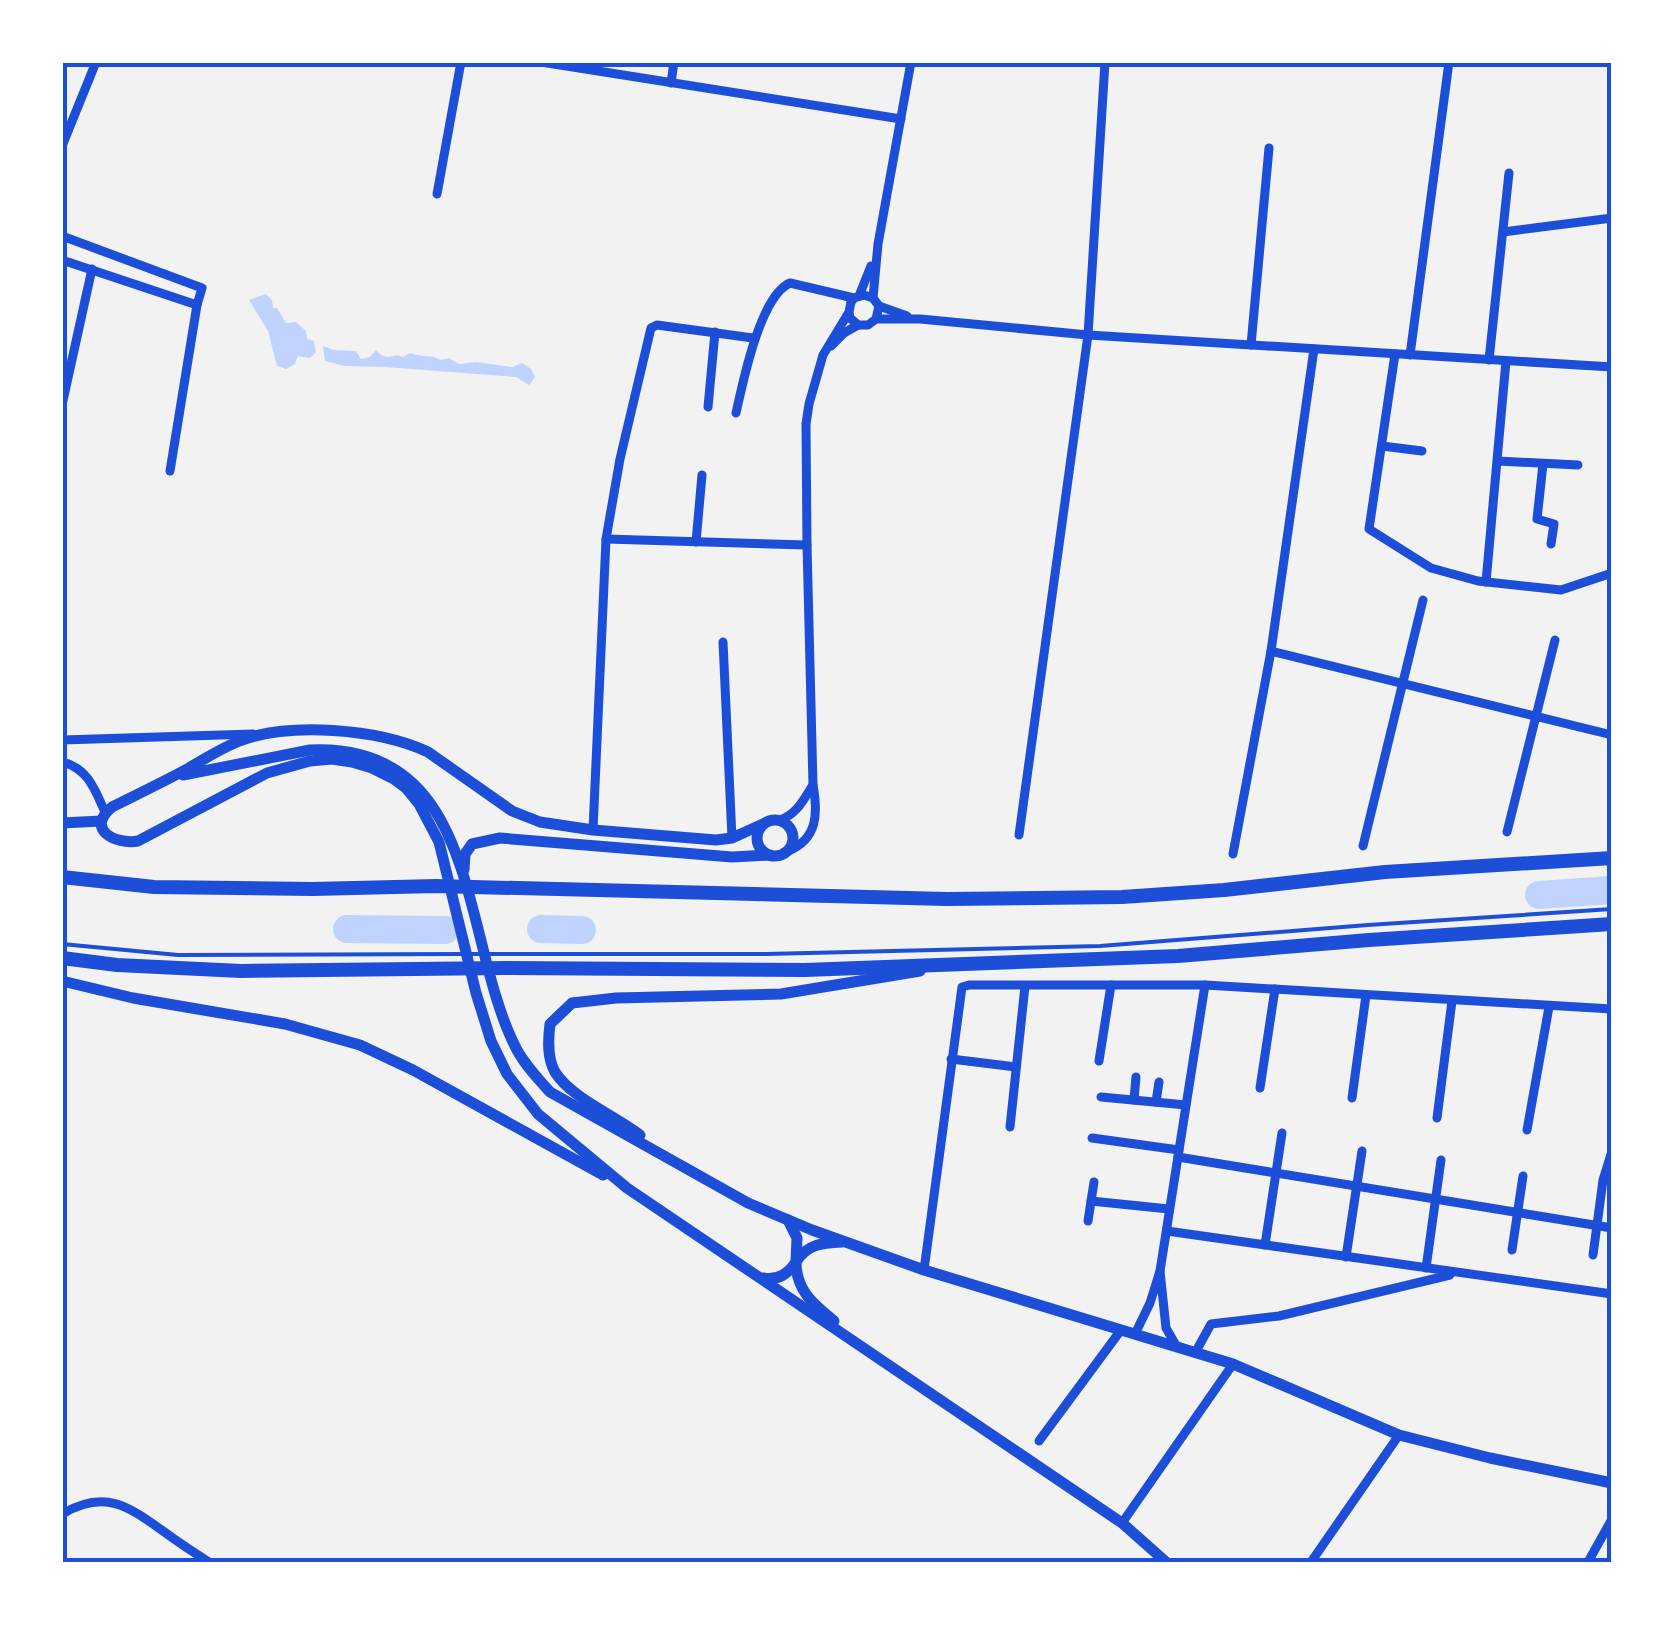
<svg xmlns="http://www.w3.org/2000/svg" width="1674" height="1625" font-family="'Archivo Narrow',sans-serif">
  <style>
    .water { fill: #bfd3fe }
    .lines { fill: none; stroke-linecap: round; stroke-linejoin: round }
    .river { stroke: #bfd3fe; stroke-width: 28 }
    .service { stroke: #1d4ed8; stroke-width: 4 }
    .minor { stroke: #1d4ed8; stroke-width: 9 }
    .secondary { stroke: #1d4ed8; stroke-width: 11 }
    .trunk { stroke: #1d4ed8; stroke-width: 14 }
    .neatline { fill: none; stroke: #1d4ed8; stroke-width: 4 }
  </style>
  <rect width="100%" height="100%" fill="#f2f2f2"/>
  <g class="water">
    <polygon points="266,294 272,300 273,308 277,308 286,323 296,322 306,331 307,339 314,341 316,352 310,358 298,356 295,364 286,369 277,366 268,331 249,300"/>
    <path d="M 323,346 L 334,350 L 356,351 L 361,359 L 370,357 L 376,350 C 383,358 387,358 397,355 L 403,357 L 410,353 C 422,358 430,354 441,360 L 449,358 L 459,364 L 476,362 L 512,367 L 522,363 L 531,369 L 535,377 L 529,385 L 516,377 L 385,367 L 345,366 L 325,361 Z"/>
  </g>
  <g class="lines">
    <g class="river">
      <polyline points="1539,895 1612,890"/>
      <polyline points="347,929 445,930"/>
      <polyline points="541,929 582,930"/>
    </g>
    <g class="service">
      <polyline points="62,944 178,955 462,954"/>
      <polyline points="472,954 766,954 1100,946 1368,925 1612,909"/>
    </g>
    <g class="minor">
      <polyline points="541,62 901,119"/>
      <polyline points="671,83 674,62"/>
      <polyline points="62,146 96,62"/>
      <polyline points="437,194 461,62"/>
      <polyline points="1503,232 1612,218"/>
      <polyline points="62,236 202,288 197,305 170,471"/>
      <polyline points="62,260 197,305"/>
      <polyline points="859,296 871,266"/>
      <polyline points="873,298 878,244 911,62"/>
      <polyline points="879,306 907,316"/>
      <polyline points="876,319 920,319 1088,335 1612,367"/>
      <polyline points="1251,345 1269,148"/>
      <polyline points="831,346 844,333 858,325"/>
      <polyline points="1395,354 1369,529 1431,568 1478,581 1561,590 1612,573"/>
      <polyline points="1410,355 1449,62"/>
      <polyline points="1489,360 1509,173"/>
      <polyline points="62,405 92,269"/>
      <polyline points="708,407 715,332"/>
      <path d="M 736,413 C 743,382 760,296 790,283 L 854,298"/>
      <polyline points="1382,446 1422,451"/>
      <polyline points="1498,461 1578,465"/>
      <polyline points="1543,464 1537,519 1554,524 1551,544"/>
      <polyline points="606,539 807,545"/>
      <polyline points="696,542 702,475"/>
      <polyline points="1486,582 1506,361"/>
      <polyline points="723,642 732,838"/>
      <polyline points="1271,651 1612,735"/>
      <polyline points="62,740 253,734"/>
      <path d="M 62,762 C 88,768 95,790 105,812"/>
      <path d="M 780,820 C 798,813 803,800 813,785"/>
      <polyline points="593,830 606,539 620,459 651,328 657,325 753,338"/>
      <polyline points="1507,832 1555,640"/>
      <polyline points="1019,835 1088,335 1105,62"/>
      <polyline points="1363,846 1423,600"/>
      <path d="M 788,851 C 818,839 818,813 813,785 L 807,545 L 806,424 L 809,404 L 823,355 L 849,312 L 851,302 L 854,298 L 864,295 L 873,298 L 879,306 L 876,319 L 868,325 L 858,325 L 850,318 L 849,312"/>
      <polyline points="1233,854 1271,651 1314,349"/>
      <polyline points="951,1059 1016,1067"/>
      <polyline points="1099,1061 1111,985"/>
      <polyline points="1260,1088 1275,989"/>
      <polyline points="1101,1097 1186,1105"/>
      <polyline points="1352,1098 1366,995"/>
      <polyline points="1134,1100 1136,1077"/>
      <polyline points="1156,1102 1159,1082"/>
      <polyline points="1437,1118 1452,1001"/>
      <polyline points="1010,1127 1025,986"/>
      <polyline points="1527,1130 1549,1007"/>
      <polyline points="1092,1138 1179,1150"/>
      <polyline points="1178,1157 1612,1228"/>
      <polyline points="1091,1201 1169,1209"/>
      <polyline points="1088,1221 1094,1182"/>
      <polyline points="1167,1231 1612,1294"/>
      <polyline points="1265,1245 1282,1133"/>
      <polyline points="1512,1250 1523,1176"/>
      <polyline points="1593,1255 1603,1180 1612,1151"/>
      <polyline points="1346,1257 1362,1151"/>
      <polyline points="1426,1268 1441,1160"/>
      <polyline points="924,1270 962,987 969,985 1205,985 1612,1009"/>
      <polyline points="1160,1271 1205,985"/>
      <polyline points="1135,1334 1150,1303 1160,1271 1166,1328 1177,1347"/>
      <polyline points="1195,1353 1211,1324 1279,1316 1450,1275"/>
      <polyline points="1039,1441 1121,1330"/>
      <path d="M 62,1514 C 105,1489 128,1506 163,1531 C 178,1542 193,1552 209,1562"/>
      <polyline points="1122,1523 1233,1364"/>
      <polyline points="1311,1562 1399,1435"/>
      <polyline points="1588,1562 1612,1519"/>
    </g>
    <g class="secondary">
      <path d="M 183,775 L 310,750 C 483,742 460,942 517,1050 C 526,1066 538,1079 550,1092 L 748,1203 L 812,1230 L 924,1270 L 1233,1364 L 1399,1435 L 1490,1458 L 1612,1483"/>
      <circle cx="775" cy="838" r="18"/>
      <polyline points="62,823 101,821"/>
      <path d="M 763,824 L 732,838 L 716,840 L 593,830 L 540,822 L 512,811 L 428,752 C 379,729 288,721 237,742 C 220,749 204,759 189,768 C 163,782 138,794 112,807 C 85,829 115,845 138,841 L 267,773 L 310,761 L 332,759 L 352,762 L 372,768 L 394,779 L 406,788 L 419,804 L 439,842 L 476,993 L 491,1041 L 507,1074 L 538,1114 L 627,1188 L 1122,1523 L 1166,1562"/>
      <polyline points="464,870 465,854 472,844 500,838 732,857 770,855"/>
      <polyline points="62,981 133,998 285,1024 360,1045 413,1070 603,1175"/>
      <path d="M 640,1135 C 616,1116 571,1098 555,1072 C 547,1058 548,1040 550,1024 L 572,1003 L 616,998 L 781,994 L 920,971"/>
      <path d="M 763,1278 C 778,1281 788,1274 796,1262 L 797,1238 L 788,1220"/>
      <path d="M 834,1321 C 813,1304 796,1290 796,1262 C 807,1244 822,1243 842,1242"/>
    </g>
    <g class="trunk">
      <polyline points="62,877 154,887 313,889 436,886 947,899 1122,897 1224,890 1385,872 1612,858"/>
      <polyline points="62,958 117,965 241,971 506,968 805,970 1178,956 1369,940 1612,924"/>
    </g>
  </g>
  <rect width="1674" height="1625" fill="none" stroke="#ffffff" stroke-width="130"/>
  <rect x="65" y="65" width="1544" height="1495" class="neatline"/>
</svg>
